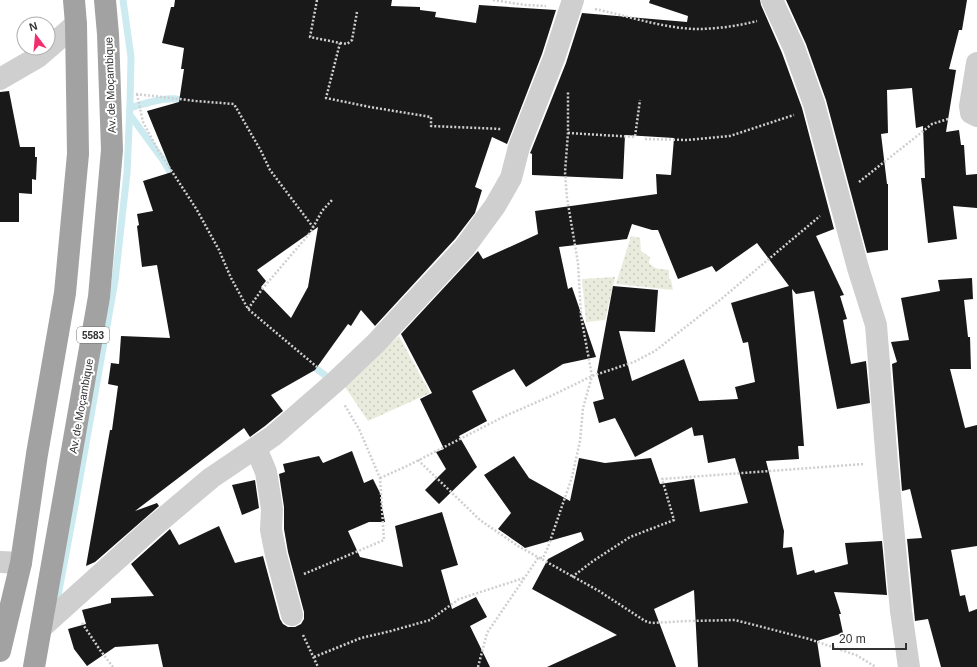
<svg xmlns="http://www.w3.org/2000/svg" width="977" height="667" font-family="Arial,sans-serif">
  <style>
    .grass { fill: url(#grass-dots) }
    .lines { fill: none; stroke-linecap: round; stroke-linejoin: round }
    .stream { stroke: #ccebf0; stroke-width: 7 }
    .building { fill: #191919; fill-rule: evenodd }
    .path { stroke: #cfcfcf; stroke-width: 2.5; stroke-dasharray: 2 2; stroke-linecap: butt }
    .minor { stroke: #cfcfcf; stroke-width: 22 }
    .trunk { stroke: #a2a2a2; stroke-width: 22 }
    .labels { text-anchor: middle; stroke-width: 4; stroke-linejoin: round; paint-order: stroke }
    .shield { fill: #fff; stroke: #707070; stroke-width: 1 }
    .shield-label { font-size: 10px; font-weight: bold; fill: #323232 }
    .street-label { font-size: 11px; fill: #323232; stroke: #fff }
  </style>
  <defs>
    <pattern id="grass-dots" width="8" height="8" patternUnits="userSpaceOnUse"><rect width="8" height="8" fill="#e9ecdd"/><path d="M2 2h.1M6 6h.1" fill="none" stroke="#c8cbbe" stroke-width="1.8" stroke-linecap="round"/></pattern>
  </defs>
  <rect width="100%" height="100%" fill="#fff"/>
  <g class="grass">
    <path d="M 631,236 L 640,238 L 641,251 L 650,257 L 649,263 C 657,271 660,268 669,270 L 669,278 L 671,280 L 673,290 L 616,284 Z"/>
    <polygon points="615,277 605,320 586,322 582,279"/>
    <polygon points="399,336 430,393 368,421 343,384"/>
  </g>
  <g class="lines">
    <g class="stream">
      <path d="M 130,108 C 147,103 171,94 188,102"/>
      <polyline points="130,115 163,160 175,180"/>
      <polyline points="309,363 326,376"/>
      <polyline points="57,601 74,511 115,281 127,173 130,104 131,57 123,0"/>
    </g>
  </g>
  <g class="building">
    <path d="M 175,0 L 392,0 L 391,6 L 420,7 L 420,10 L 436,12 L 435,17 L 476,23 L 479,5 L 556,10 L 542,54 L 507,144 L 492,137 L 475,187 L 482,190 L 475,213 L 455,239 L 375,326 L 361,310 L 351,326 L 348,324 L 315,370 L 271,395 L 283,411 L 265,426 L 250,437 L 244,428 L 135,511 L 157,503 L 159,506 L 95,562 L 86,566 L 110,430 L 112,430 L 118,386 L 108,384 L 111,363 L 119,364 L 121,336 L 170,338 L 157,265 L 142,267 L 137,226 L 139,225 L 137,214 L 153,211 L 143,181 L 172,172 L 147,111 L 179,102 L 184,69 L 181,69 L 184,48 L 162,43 L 171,7 L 174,7 ZM 318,227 L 308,287 L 291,318 L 261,287 L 266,281 L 257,270 Z"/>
    <polygon points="650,0 760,0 761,5 782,53 802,108 834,229 816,236 844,295 840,296 847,319 843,320 851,364 866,361 870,403 837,409 814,291 796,294 792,289 804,446 798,446 799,459 766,461 784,531 783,548 792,547 797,575 814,570 815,573 848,564 845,543 882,541 887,595 834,592 841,614 839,614 843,633 817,641 821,667 698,667 694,590 654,609 676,667 547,667 617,635 532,589 548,559 584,540 581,532 525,548 521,545 498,529 511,513 484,475 514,456 529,478 570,501 579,458 605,463 651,458 660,484 694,479 700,512 748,503 735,458 708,463 703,435 694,436 692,427 635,457 615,418 599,423 593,402 604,399 597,373 613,286 658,290 655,332 619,331 632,381 684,359 699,401 738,399 735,387 755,382 748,342 743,343 731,303 789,286 757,243 716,272 712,266 678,279 658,230 652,230 632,224 627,239 559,247 568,289 572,287 596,357 563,364 526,387 514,369 472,391 487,421 459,436 477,467 439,504 425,490 446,469 436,452 444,449 420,399 432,393 401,334 478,251 483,259 538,234 535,211 657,194 656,174 671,175 674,138 625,135 623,179 532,175 532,154 530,153 531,151 566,63 582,13 687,22 688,16 649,3"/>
    <polygon points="786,0 967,0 962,30 959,30 949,69 956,70 946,132 959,130 961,145 964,145 966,175 977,174 977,208 953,206 957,239 928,243 921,178 925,178 923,126 916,128 912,88 887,90 888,133 881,134 887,184 888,184 888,250 867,253 826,100 806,44"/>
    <polygon points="9,91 20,147 35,147 35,157 37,157 36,180 32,179 32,194 19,193 19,222 0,222 0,92"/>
    <polygon points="972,278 973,299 964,300 968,337 970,337 971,369 950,369 965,428 977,425 977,546 951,550 960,596 965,595 969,612 977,609 977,667 941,667 928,619 915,621 907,539 922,538 910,489 902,491 892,364 897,362 891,342 909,340 901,298 940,291 938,280"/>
    <polygon points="352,451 364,483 373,479 381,495 381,502 385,522 369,522 348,531 360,557 403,567 395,526 442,512 458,565 441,570 452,609 476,597 487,617 470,626 490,667 163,667 158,644 115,647 87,666 74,649 68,629 86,624 82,610 111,603 111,598 154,596 131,564 170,529 179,545 219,526 235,563 263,556 280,619 283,624 288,627 295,627 301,624 304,619 304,612 288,552 284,529 284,507 279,474 285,472 283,464 319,456 323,463"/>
    <polygon points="255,480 259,508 242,515 232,485"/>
  </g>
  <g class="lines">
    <g class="path">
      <polyline points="317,0 310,37 340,43 326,98 370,107 431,117 431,126 501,129"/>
      <polyline points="493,0 525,5 546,6"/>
      <path d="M 595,9 C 628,16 662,28 696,29 C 716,29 738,26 757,21"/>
      <polyline points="340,43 347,44 352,40 357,12"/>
      <polyline points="136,94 196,101 234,104 261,151 270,170 313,227"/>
      <polyline points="137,94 143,122 158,150 197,210 219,250 231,278 248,309 317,367"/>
      <polyline points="568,133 635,137 640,100"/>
      <polyline points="645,139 687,140 730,136 794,115"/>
      <polyline points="859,182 932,124 948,119"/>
      <polyline points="248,309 263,288 310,233 322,211 332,200"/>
      <polyline points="418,460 480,520 518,546 599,591 645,621 651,623 688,621 735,620 809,639 856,655 876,667"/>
      <polyline points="380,478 407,466 505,416 553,395 592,376 634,362 655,351 720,300 820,216"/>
      <polyline points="304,574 384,540 380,478 359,429 344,404"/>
      <polyline points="572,577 593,561 630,537 674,520 662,479 864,464"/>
      <polyline points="82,623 100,650 113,667"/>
      <polyline points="303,635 318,667"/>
      <polyline points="314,657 361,638 391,631 430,620 459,599 524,578"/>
      <polyline points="478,667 487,633 538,558 543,558 548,547 572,477 580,441 583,408 592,376 581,316 578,263 567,198 565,172 568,133 568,92"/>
    </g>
    <g class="minor">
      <polyline points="772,0 794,48 814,104 858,268 876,325 887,463 901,611 909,667"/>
      <polyline points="977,63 970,106 971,113 977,116"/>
      <polyline points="0,79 38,57 76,24"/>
      <polyline points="256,448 266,472 272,509 271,530 276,555 292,615"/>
      <polyline points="0,562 21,563"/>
      <polyline points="42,627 153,527 211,478 273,436 335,382 376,343 465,247 495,206 511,178 519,147 554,58 573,0"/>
    </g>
    <g class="trunk">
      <polyline points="0,651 21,563 37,454 65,293 78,154 76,24 74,0"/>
      <polyline points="34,667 99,297 112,150 108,34 105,0"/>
    </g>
  </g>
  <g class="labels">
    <rect class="shield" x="77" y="327" width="32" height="16" rx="3"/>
    <g class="shield-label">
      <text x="93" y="339">5583</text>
    </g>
    <g class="street-label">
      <text transform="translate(110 85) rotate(-92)" y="4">Av. de Moçambique</text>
      <text transform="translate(81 406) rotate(-80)" y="4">Av. de Moçambique</text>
    </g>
  </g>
  <g transform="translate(36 36) rotate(344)"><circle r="19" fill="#ffffff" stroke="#adadad"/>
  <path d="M0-3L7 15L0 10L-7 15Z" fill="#f12d6d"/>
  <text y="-6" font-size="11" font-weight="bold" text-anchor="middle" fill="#323232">N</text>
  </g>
  <path d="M833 643v6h73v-6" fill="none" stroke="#323232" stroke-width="2"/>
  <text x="839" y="643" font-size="12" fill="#323232" stroke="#ffffff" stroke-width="3" paint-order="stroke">20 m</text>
</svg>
